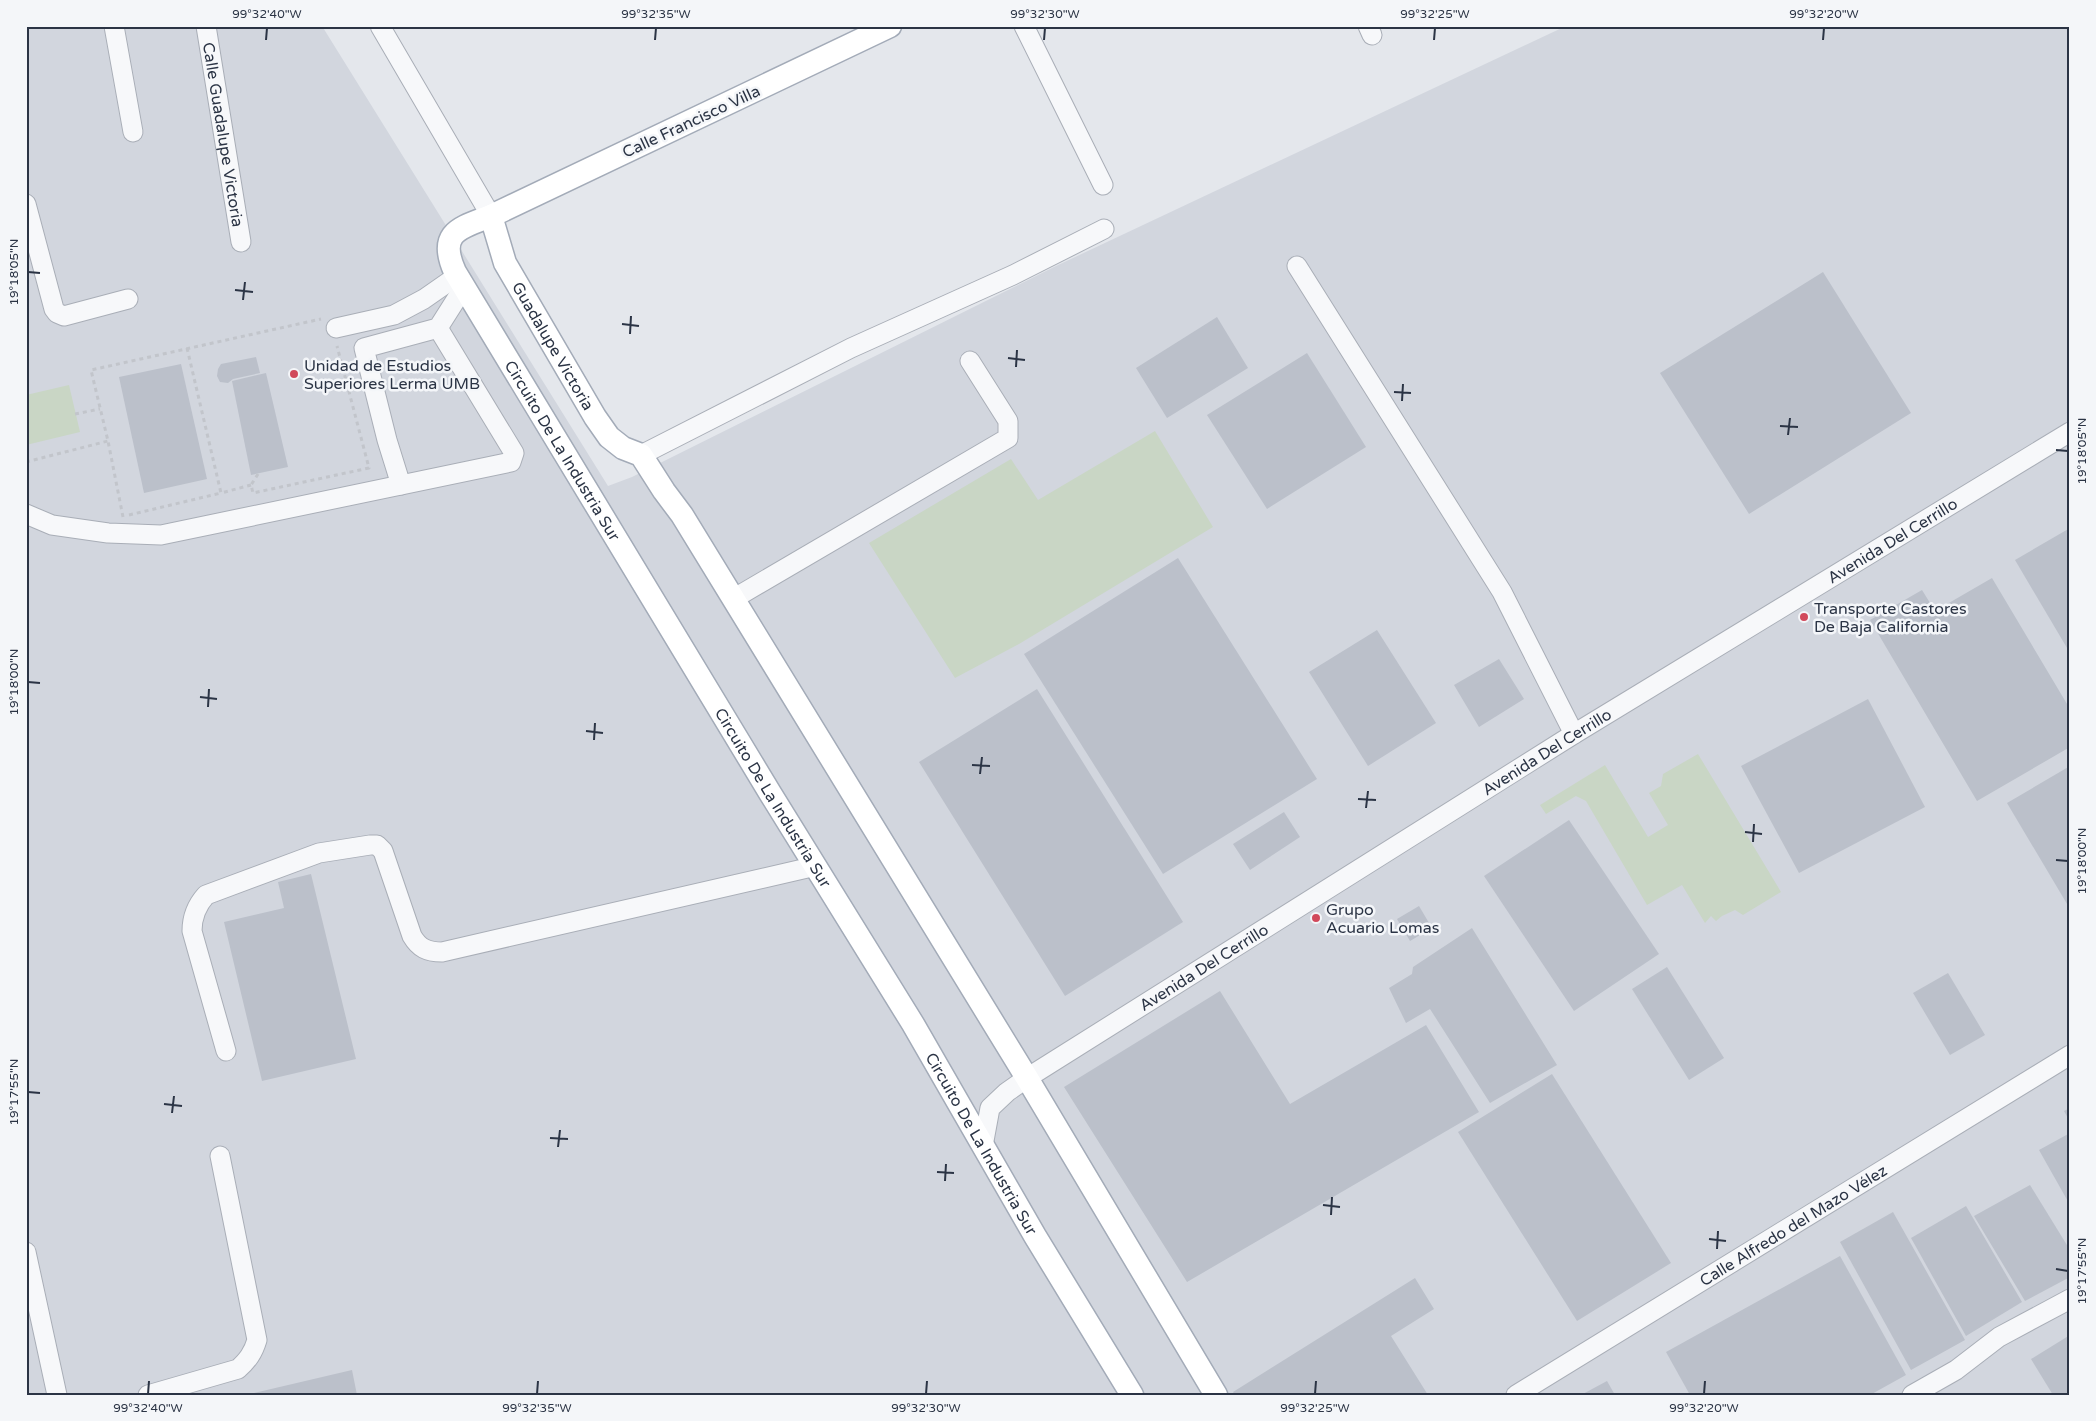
<svg xmlns="http://www.w3.org/2000/svg" width="2096" height="1421" font-family="'Varela Round',sans-serif">
  <style>
    .built { fill: #d2d6de }
    .green { fill: #c9d6c5 }
    .building { fill: #bbc0ca }
    .lines { fill: none; stroke-linecap: round; stroke-linejoin: round }
    .minor-casing { stroke: #a9aeb7; stroke-width: 21 }
    .major-casing { stroke: #a3abb8; stroke-width: 25 }
    .path { stroke: #c2c5cb; stroke-width: 3; stroke-dasharray: 4 4; stroke-linecap: butt }
    .minor { stroke: #f7f8fa; stroke-width: 19 }
    .major { stroke: #fff; stroke-width: 22 }
    .ticks { fill: none; stroke: #2b3445; stroke-width: 2 }
    .poi-dot { fill: #d1495b; stroke: #f4f6f9; stroke-width: 2 }
    .labels { text-anchor: middle; stroke-width: 5; stroke-linejoin: round; paint-order: stroke }
    .street-label { font-size: 16px; fill: #2b3445; stroke: #f4f6f9 }
    .poi-label { font-size: 16px; fill: #2b3445; stroke: #f4f6f9; text-anchor: start }
    .neatline { fill: none; stroke: #2b3445; stroke-width: 2 }
    .ticks-label { font-size: 12px; text-anchor: middle; fill: #2b3445 }
  </style>
  <rect width="100%" height="100%" fill="#e4e7ec"/>
  <polygon class="built" points="26,26 322,26 608,486 632,477 1056,266 1566,26 2070,26 2070,1395 26,1395"/>
  <g class="green">
    <polygon points="69,385 80,432 26,445 26,395"/>
    <polygon points="1155,431 1213,527 1019,644 955,678 869,543 1011,459 1038,500"/>
    <polygon points="1698,754 1781,892 1743,915 1735,910 1722,916 1716,921 1711,916 1705,923 1682,885 1647,905 1586,801 1576,796 1546,814 1540,805 1605,765 1648,837 1668,825 1649,793 1661,786 1663,774"/>
  </g>
  <g class="building">
    <polygon points="1823,272 1911,413 1749,514 1660,373"/>
    <polygon points="1217,317 1248,368 1167,418 1136,368"/>
    <polygon points="1307,353 1366,447 1267,509 1207,415"/>
    <polygon points="256,357 260,373 233,379 228,383 220,382 217,376 218,369 221,364"/>
    <polygon points="181,364 207,479 144,493 119,377"/>
    <polygon points="266,373 288,467 251,475 232,381"/>
    <polygon points="2070,528 2070,653 2015,560"/>
    <polygon points="1178,558 1317,779 1163,874 1024,654"/>
    <polygon points="1992,578 2070,709 2070,747 1977,801 1870,620 1922,590 1935,611"/>
    <polygon points="1377,630 1436,723 1368,766 1309,672"/>
    <polygon points="1499,659 1524,699 1479,727 1454,685"/>
    <polygon points="1037,689 1183,922 1065,996 919,762"/>
    <polygon points="1868,699 1925,807 1799,873 1741,766"/>
    <polygon points="2070,766 2070,909 2007,803"/>
    <polygon points="1284,812 1300,837 1250,870 1233,844"/>
    <polygon points="1569,820 1659,954 1574,1011 1484,876"/>
    <polygon points="311,874 356,1059 262,1081 224,922 284,908 278,882"/>
    <polygon points="1419,906 1432,928 1410,941 1397,919"/>
    <polygon points="1472,928 1557,1065 1490,1103 1430,1009 1406,1023 1389,988 1412,974 1413,967"/>
    <polygon points="1667,967 1724,1058 1689,1080 1632,989"/>
    <polygon points="1948,973 1985,1035 1950,1055 1913,993"/>
    <polygon points="1220,991 1290,1104 1426,1025 1479,1112 1187,1282 1064,1087"/>
    <polygon points="1552,1074 1671,1263 1577,1321 1458,1132"/>
    <polygon points="2070,1108 2070,1122 2064,1111"/>
    <polygon points="2070,1133 2070,1205 2039,1150"/>
    <polygon points="2030,1185 2070,1250 2070,1277 2025,1301 1974,1216"/>
    <polygon points="1966,1206 2022,1302 1966,1336 1911,1238"/>
    <polygon points="1893,1212 1965,1340 1911,1370 1840,1242"/>
    <polygon points="1840,1256 1906,1375 1870,1395 1690,1395 1666,1352"/>
    <polygon points="1415,1278 1434,1309 1391,1336 1428,1395 1235,1395 1233,1392"/>
    <polygon points="2070,1335 2070,1395 2053,1395 2031,1359"/>
    <polygon points="352,1370 357,1395 250,1395 250,1394"/>
    <polygon points="1607,1381 1615,1395 1581,1395"/>
  </g>
  <g class="lines">
    <defs>
      <g id="minor">
        <polyline points="114,26 133,132"/>
        <path id="s1" d="M 206,26 L 241,242"/>
        <polyline points="380,26 491,216"/>
        <polyline points="1024,26 1103,185"/>
        <polyline points="1368,26 1372,35"/>
        <polyline points="26,204 54,309 57,313 64,316 128,299"/>
        <polyline points="1297,266 1502,592 1574,734"/>
        <polyline points="336,328 394,315 424,299 457,276"/>
        <polyline points="641,455 851,348 1013,275 1104,229"/>
        <polyline points="401,485 387,440 364,348 438,328 464,287"/>
        <polyline points="26,514 52,525 108,533 161,535 511,462 514,453 438,328"/>
        <polyline points="733,599 1008,438 1008,421 970,361"/>
        <path d="M 226,1051 L 192,931 C 192,917 196,906 206,895 L 319,853 L 370,845 L 377,845 L 383,851 L 412,936 C 419,948 427,952 442,952 L 816,866"/>
        <path id="s2" d="M 983,1146 L 990,1108 L 1007,1092 L 1027,1078 L 1574,734 L 2070,432"/>
        <polyline points="26,1252 57,1395"/>
        <path d="M 148,1395 L 238,1369 C 248,1360 253,1353 257,1340 L 220,1156"/>
        <path id="s3" d="M 1516,1395 L 2070,1055"/>
        <polyline points="1912,1395 1956,1370 1999,1337 2070,1299"/>
      </g>
      <g id="major">
        <path id="s4" d="M 890,26 L 491,216 C 460,228 437,232 455,272 L 770,793 L 913,1024 L 1035,1236 L 1132,1395"/>
        <path id="s5" d="M 491,216 L 505,263 L 595,417 L 609,437 L 623,448 L 641,455 L 664,491 L 682,515 L 1027,1078 L 1216,1395"/>
      </g>
    </defs>
    <use href="#minor" class="minor-casing"/>
    <use href="#major" class="major-casing"/>
    <g class="path">
      <polyline points="187,348 221,493 251,485"/>
      <polyline points="75,414 100,409"/>
      <polyline points="26,462 108,441"/>
      <polyline points="258,474 251,485 253,493 369,468 337,346"/>
      <polyline points="129,515 221,493"/>
      <polyline points="123,517 108,441 91,370 321,319"/>
    </g>
    <use href="#minor" class="minor"/>
    <use href="#major" class="major"/>
  </g>
  <path class="ticks" d="M 266,40 L 267,28M 655,40 L 656,28M 1044,40 L 1045,28M 1434,40 L 1435,28M 1823,40 L 1824,28M 28,272 L 40,273M 235,290 L 253,292M 243,300 L 245,282M 622,324 L 639,326M 630,334 L 631,316M 1008,358 L 1025,360M 1016,367 L 1017,350M 1394,392 L 1411,393M 1402,401 L 1403,384M 1780,426 L 1798,427M 1788,435 L 1790,418M 2056,450 L 2068,451M 28,682 L 40,683M 200,697 L 217,699M 208,707 L 209,689M 586,731 L 603,733M 594,740 L 595,723M 972,765 L 990,766M 980,774 L 982,757M 1358,799 L 1376,800M 1366,808 L 1368,791M 1745,832 L 1762,834M 1753,842 L 1754,824M 2056,860 L 2068,861M 28,1092 L 40,1093M 164,1104 L 182,1106M 172,1113 L 174,1096M 550,1138 L 568,1139M 558,1147 L 560,1130M 937,1172 L 954,1173M 945,1181 L 946,1164M 1323,1205 L 1340,1207M 1331,1215 L 1332,1197M 1709,1239 L 1726,1241M 1717,1249 L 1718,1231M 2056,1269 L 2068,1271M 148,1394 L 149,1381M 537,1394 L 538,1381M 926,1394 L 927,1381M 1315,1394 L 1316,1381M 1704,1394 L 1705,1381"/>
  <g class="poi-dot">
    <circle cx="294" cy="374" r="5"/>
    <circle cx="1804" cy="617" r="5"/>
    <circle cx="1316" cy="918" r="5"/>
  </g>
  <g class="labels">
    <g class="street-label">
      <text transform="translate(691 121) rotate(-25)" y="6">Calle Francisco Villa</text>
      <text dy="6" stroke="none"><textPath href="#s1" startOffset="110">Calle Guadalupe Victoria</textPath></text>
      <text dy="6" stroke="none"><textPath href="#s5" startOffset="145">Guadalupe Victoria</textPath></text>
      <text dy="6" stroke="none"><textPath href="#s4" startOffset="732">Circuito De La Industria Sur</textPath></text>
      <text dy="6" stroke="none"><textPath href="#s2" startOffset="1105">Avenida Del Cerrillo</textPath></text>
      <text dy="6" stroke="none"><textPath href="#s2" startOffset="700">Avenida Del Cerrillo</textPath></text>
      <text dy="6" stroke="none"><textPath href="#s4" startOffset="1138">Circuito De La Industria Sur</textPath></text>
      <text dy="6" stroke="none"><textPath href="#s2" startOffset="295">Avenida Del Cerrillo</textPath></text>
      <text dy="6" stroke="none"><textPath href="#s4" startOffset="1542">Circuito De La Industria Sur</textPath></text>
      <text dy="6" stroke="none"><textPath href="#s3" startOffset="325">Calle Alfredo del Mazo Vélez</textPath></text>
    </g>
    <g class="poi-label">
      <text x="304" y="371">Unidad de Estudios<tspan x="304" dy="18">Superiores Lerma UMB</tspan></text>
      <text x="1814" y="614">Transporte Castores<tspan x="1814" dy="18">De Baja California</tspan></text>
      <text x="1326" y="915">Grupo<tspan x="1326" dy="18">Acuario Lomas</tspan></text>
    </g>
  </g>
  <rect width="2096" height="1421" fill="none" stroke="#f4f6f9" stroke-width="55"/>
  <rect x="28" y="28" width="2040" height="1366" class="neatline"/>
  <g class="ticks-label">
    <text x="267" y="18">99°32'40"W</text>
    <text x="656" y="18">99°32'35"W</text>
    <text x="1045" y="18">99°32'30"W</text>
    <text x="1435" y="18">99°32'25"W</text>
    <text x="1824" y="18">99°32'20"W</text>
    <text transform="translate(14 272) rotate(-90)" y="4">19°18'05"N</text>
    <text transform="translate(2082 451) rotate(-90)" y="4">19°18'05"N</text>
    <text transform="translate(14 682) rotate(-90)" y="4">19°18'00"N</text>
    <text transform="translate(2082 861) rotate(-90)" y="4">19°18'00"N</text>
    <text transform="translate(14 1092) rotate(-90)" y="4">19°17'55"N</text>
    <text transform="translate(2082 1271) rotate(-90)" y="4">19°17'55"N</text>
    <text x="148" y="1412">99°32'40"W</text>
    <text x="537" y="1412">99°32'35"W</text>
    <text x="926" y="1412">99°32'30"W</text>
    <text x="1315" y="1412">99°32'25"W</text>
    <text x="1704" y="1412">99°32'20"W</text>
  </g>
</svg>
